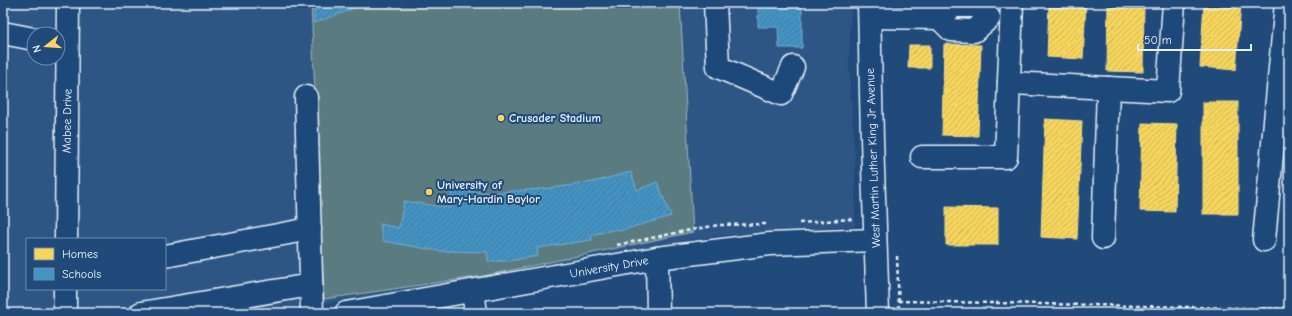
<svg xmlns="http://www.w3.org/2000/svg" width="1292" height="316" font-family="'Comic Neue',sans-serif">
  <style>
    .built { fill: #2d5685; fill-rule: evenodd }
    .green { fill: #5a7c81; stroke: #a1b6bc }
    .homes { fill: url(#homes-hatch); stroke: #f2dd8b }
    .schools { fill: url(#schools-hatch); stroke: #74afd3 }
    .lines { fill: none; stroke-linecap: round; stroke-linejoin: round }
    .minor-casing { stroke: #e8f1f8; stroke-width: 25 }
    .path { stroke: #e8f1f8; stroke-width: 2.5; stroke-dasharray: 4 3; stroke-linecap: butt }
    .minor { stroke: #1f4a7a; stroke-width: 22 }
    .poi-dot { fill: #ffd166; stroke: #1f4a7a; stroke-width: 1.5 }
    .labels { text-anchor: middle; stroke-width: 4; stroke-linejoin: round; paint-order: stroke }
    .poi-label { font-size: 12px; font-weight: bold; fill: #e8f1f8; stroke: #1f4a7a; text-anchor: start }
    .street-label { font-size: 12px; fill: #e8f1f8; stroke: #1f4a7a }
  </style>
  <defs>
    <pattern id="homes-hatch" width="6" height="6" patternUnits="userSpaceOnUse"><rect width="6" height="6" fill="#f6d55c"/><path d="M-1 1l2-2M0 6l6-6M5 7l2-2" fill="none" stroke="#cab258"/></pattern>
    <pattern id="schools-hatch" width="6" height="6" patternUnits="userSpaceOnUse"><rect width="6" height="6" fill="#4393c3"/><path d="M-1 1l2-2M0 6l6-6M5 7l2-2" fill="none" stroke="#447999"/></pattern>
  </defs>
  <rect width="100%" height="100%" fill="#1f4a7a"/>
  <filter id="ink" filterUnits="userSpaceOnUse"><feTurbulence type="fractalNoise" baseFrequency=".025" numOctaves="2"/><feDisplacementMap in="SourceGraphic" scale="8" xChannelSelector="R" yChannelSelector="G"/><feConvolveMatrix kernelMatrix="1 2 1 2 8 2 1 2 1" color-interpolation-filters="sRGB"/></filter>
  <g filter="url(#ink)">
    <path class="built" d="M 3,3 L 851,3 L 849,67 L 855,158 L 855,226 L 714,236 L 602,256 L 480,281 L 256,313 L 3,313 ZM 34,34 L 58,34 L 58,58 L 34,58 ZM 27,239 L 165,239 L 165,289 L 27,289 Z"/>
    <polygon class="green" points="311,3 680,3 693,232 483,276 324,299"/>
    <g class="homes">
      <polygon points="1049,3 1086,3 1083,59 1047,57"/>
      <polygon points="1108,3 1144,3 1143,72 1107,71"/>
      <polygon points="1204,3 1241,3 1236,70 1200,67"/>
      <polygon points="944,44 981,45 978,136 942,135"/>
      <polygon points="909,45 930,45 930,68 908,68"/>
      <rect x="1203" y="102" width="35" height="112"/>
      <polygon points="1045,119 1082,121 1077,239 1041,237"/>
      <polygon points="1142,123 1177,124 1175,212 1140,211"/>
      <polygon points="946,207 998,208 998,245 946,245"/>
    </g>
    <g class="schools">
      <polygon points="314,3 369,3 314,23"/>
      <polygon points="758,3 802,3 802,48 779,48 778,27 758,27"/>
      <polygon points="631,172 637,190 657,182 671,216 619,231 617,229 591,235 592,240 537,248 538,256 508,261 488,261 487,252 439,251 383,241 380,224 399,228 404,201 450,208 452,190 491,193 552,188 593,182"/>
    </g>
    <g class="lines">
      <defs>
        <g id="minor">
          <polyline points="715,3 718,67 781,94 793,67"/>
          <polyline points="869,3 872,139 878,313"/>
          <polygon points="954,6 977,6 989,18 974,31 951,30 939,18"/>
          <polyline points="870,17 939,18"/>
          <polyline points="3,33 34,39"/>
          <polyline points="1009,83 1168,91 1174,3"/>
          <polyline points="306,97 312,313"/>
          <polyline points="922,157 1006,157 1012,3"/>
          <polyline points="1103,238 1108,88"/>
          <polyline points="66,239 68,3"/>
          <polyline points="1264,240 1286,3"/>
          <polyline points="165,256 310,229"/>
          <polyline points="657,258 658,313"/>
          <polyline points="473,291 476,313"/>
          <polyline points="65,313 65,289"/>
          <polyline points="141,313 311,285"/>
          <polyline points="346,313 657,258 770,244 875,240"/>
        </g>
      </defs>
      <use href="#minor" class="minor-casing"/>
      <g class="path">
        <polyline points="799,223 852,219"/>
        <polyline points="617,245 685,231 719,225 768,224"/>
        <polyline points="897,256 899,313"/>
        <polyline points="898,301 1284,309 1289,308"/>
      </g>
      <use href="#minor" class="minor"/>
    </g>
  </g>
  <g class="poi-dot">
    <circle cx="501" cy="118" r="4"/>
    <circle cx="429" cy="192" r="4"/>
  </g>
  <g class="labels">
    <g class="poi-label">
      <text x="509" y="122">Crusader Stadium</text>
      <text x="437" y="189">University of<tspan x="437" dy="14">Mary-Hardin Baylor</tspan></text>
    </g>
    <g class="street-label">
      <text transform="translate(67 121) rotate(-89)" y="4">Mabee Drive</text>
      <text transform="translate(873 158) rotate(-92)" y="4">West Martin Luther King Jr Avenue</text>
      <text transform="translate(609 267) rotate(-10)" y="4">University Drive</text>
    </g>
  </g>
  <rect width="1292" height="316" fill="none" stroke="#1f4a7a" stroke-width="16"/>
  <rect x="8" y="8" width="1276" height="300" fill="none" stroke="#e8f1f8" stroke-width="1.5" filter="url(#ink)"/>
  <rect x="26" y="238" width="140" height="52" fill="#1f4a7a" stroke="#6f8dac"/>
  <rect x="34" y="248" width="20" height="12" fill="#f6d55c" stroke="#6f8dac"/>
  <text x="62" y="258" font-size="12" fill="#e8f1f8">Homes</text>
  <rect x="34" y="268" width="20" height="12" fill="#4393c3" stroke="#6f8dac"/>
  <text x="62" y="278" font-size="12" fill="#e8f1f8">Schools</text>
  <g transform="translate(46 46) rotate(253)"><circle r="19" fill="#1f4a7a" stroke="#6f8dac"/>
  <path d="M0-3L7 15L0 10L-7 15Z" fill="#ffd166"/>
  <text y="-6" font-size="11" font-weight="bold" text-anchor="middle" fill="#e8f1f8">N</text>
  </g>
  <path d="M1138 44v6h113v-6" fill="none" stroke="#e8f1f8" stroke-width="2"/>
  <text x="1144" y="44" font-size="12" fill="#e8f1f8" stroke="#1f4a7a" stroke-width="3" paint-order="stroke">50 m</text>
</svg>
